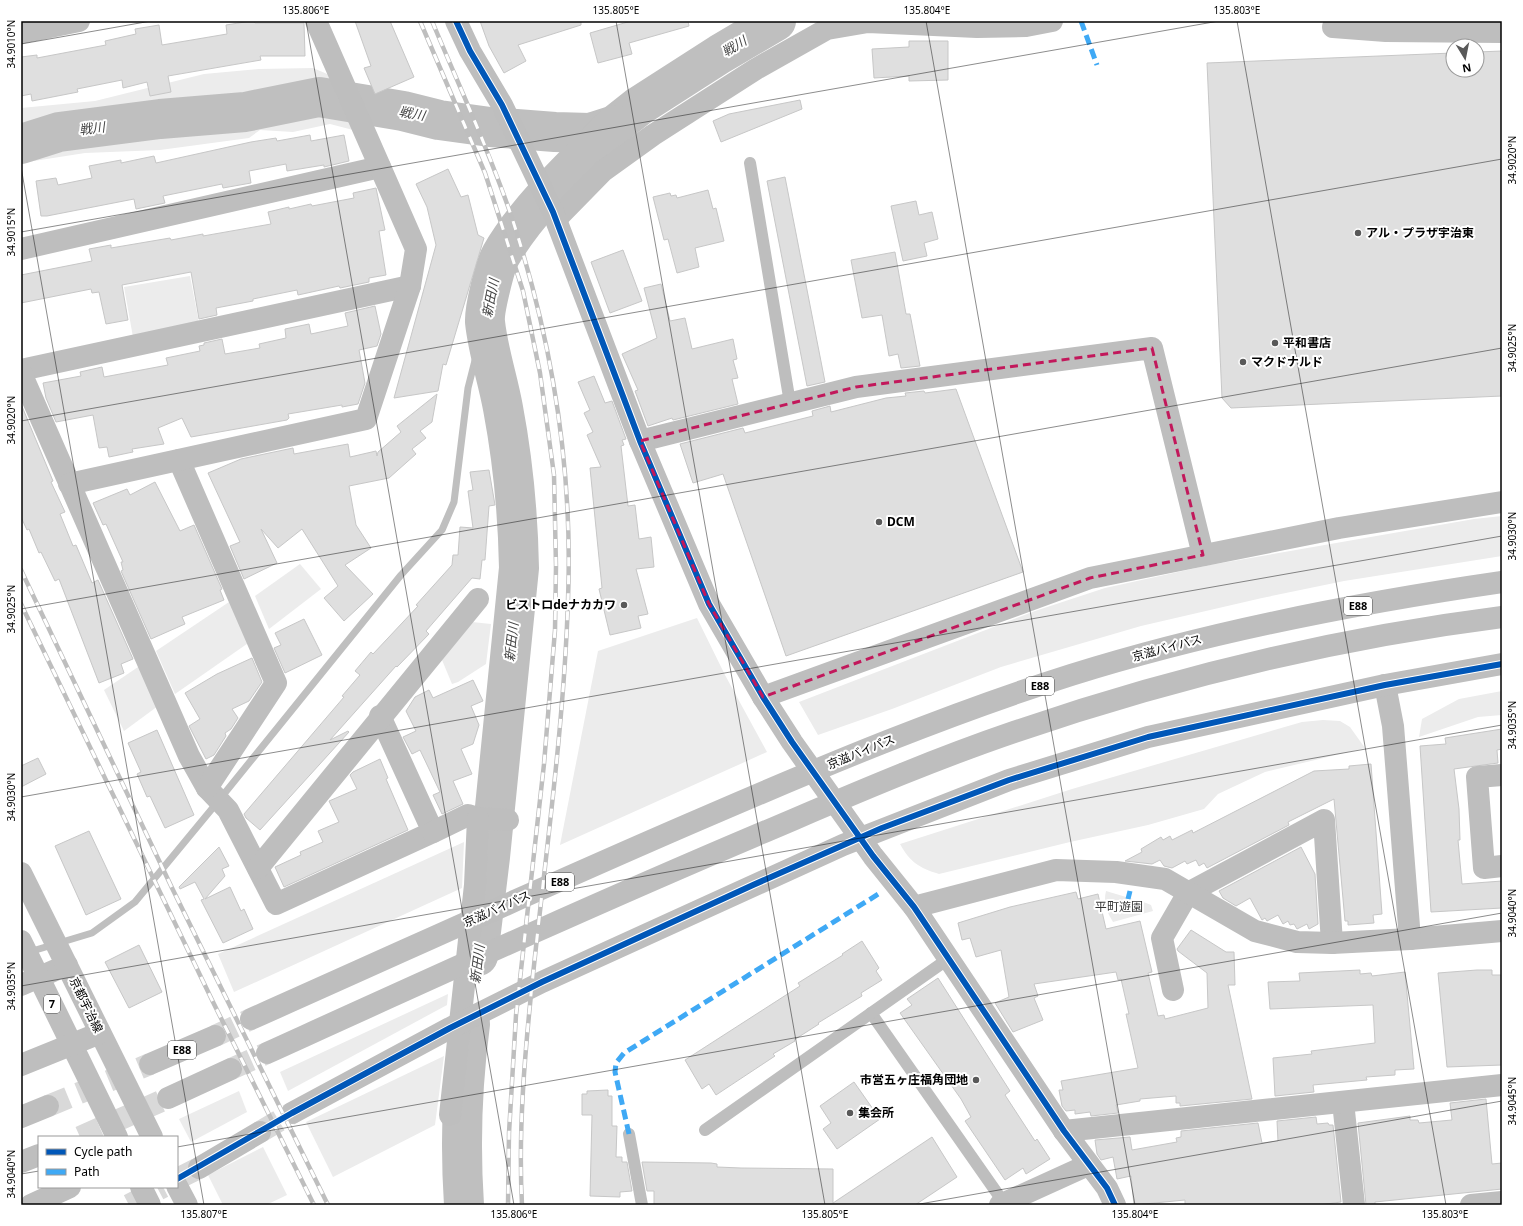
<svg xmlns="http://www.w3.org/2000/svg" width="1523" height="1226" font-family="'Noto Sans','Noto Sans JP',sans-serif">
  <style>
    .green { fill: #ececec }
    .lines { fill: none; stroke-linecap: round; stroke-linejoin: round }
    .stream { stroke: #bfbfbf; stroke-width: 7 }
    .river { stroke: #bfbfbf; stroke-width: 40 }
    .building { fill: #dfdfdf; stroke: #c7c7c7 }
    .tertiary-tunnel { stroke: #d9d9d9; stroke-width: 22; stroke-dasharray: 22 11; stroke-linecap: butt }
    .motorway-tunnel { stroke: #d9d9d9; stroke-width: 22; stroke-dasharray: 22 11; stroke-linecap: butt }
    .service { stroke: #bebebe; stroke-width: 12 }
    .minor { stroke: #bebebe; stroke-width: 22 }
    .tertiary { stroke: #bebebe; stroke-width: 22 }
    .primary { stroke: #bebebe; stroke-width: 22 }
    .motorway { stroke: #bebebe; stroke-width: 22 }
    .rail-casing { stroke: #bebebe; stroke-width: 4.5 }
    .rail { stroke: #fff; stroke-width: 3; stroke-dasharray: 9; stroke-linecap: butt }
    .quiet { stroke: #3fa9f5; stroke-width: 5; stroke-dasharray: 10 5; stroke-linecap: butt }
    .cycleway-casing { stroke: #fff; stroke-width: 8 }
    .cycleway { stroke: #0057b8; stroke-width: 6 }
    .marked { fill: none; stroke: #c2185b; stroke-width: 3; stroke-dasharray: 8 5; stroke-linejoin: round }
    .ticks { fill: none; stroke: #000; stroke-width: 1; stroke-opacity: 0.45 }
    .poi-dot { fill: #595959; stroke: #fff; stroke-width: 1.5 }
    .labels { text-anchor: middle; stroke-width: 4; stroke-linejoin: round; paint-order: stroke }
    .shield { fill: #fff; stroke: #4c4c4c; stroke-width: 1 }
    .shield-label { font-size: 11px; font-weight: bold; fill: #000 }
    .poi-label { font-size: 12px; font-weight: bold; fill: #000; stroke: #fff; text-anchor: start }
    .street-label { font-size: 12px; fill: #000; stroke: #fff }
    .park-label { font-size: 12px; fill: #333; stroke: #fff }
    .water-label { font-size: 13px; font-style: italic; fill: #444; stroke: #fff }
    .neatline { fill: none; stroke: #000; stroke-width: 1.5 }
    .ticks-label { font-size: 10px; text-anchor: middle; fill: #000 }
  </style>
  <rect width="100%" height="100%" fill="#fff"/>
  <g class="green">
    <polygon points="313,68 339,79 357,131 330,124 293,132 260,130 249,138 160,150 85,153 21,163 21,108 95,101 204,74 259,69"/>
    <polygon points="190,276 199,323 133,337 124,287"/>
    <polygon points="1502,516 1502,556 1344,581 1262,598 1141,626 1001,667 892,709 818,735 799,702 1035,611 1105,588 1210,565 1474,519"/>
    <polygon points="300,564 321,589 269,629 255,596"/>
    <polygon points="235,598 254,639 175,694 156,651"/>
    <polygon points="697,618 725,675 767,752 560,845 598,651"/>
    <polygon points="472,622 491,624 486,664 458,682 452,684 442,660"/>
    <polygon points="141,665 158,706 124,731 104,690"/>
    <polygon points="1502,691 1502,715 1478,717 1419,737 1422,719 1459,699"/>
    <path d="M 1323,720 L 1340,721 L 1350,727 L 1365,748 L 1265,772 L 1218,794 L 1204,809 L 1148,825 L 1070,842 L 939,874 C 919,868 910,862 900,844 L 1072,789 L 1302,722 Z"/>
    <polygon points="464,842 462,888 234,992 218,954"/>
    <path d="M 1106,891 L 1146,903 L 1151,905 L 1153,911 L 1113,922 C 1107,912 1103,903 1106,891 Z"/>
    <polygon points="448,994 447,1005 288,1091 280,1072"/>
    <polygon points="444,1056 435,1125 333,1177 306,1122"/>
    <polygon points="239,1091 247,1112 191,1142 179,1119"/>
    <polygon points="263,1147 287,1195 266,1205 223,1205 208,1175"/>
  </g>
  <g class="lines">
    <polyline class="stream" points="29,952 92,933 135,902 211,810 401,575 442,530 454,502 468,388 485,321"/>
    <g class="river">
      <polyline points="21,144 59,132 160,119 245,112 319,97 403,111 439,120 490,127 555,132 590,133 615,125 639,106 720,54 776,21"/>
      <path d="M 478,956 L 490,857 L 519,568 C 518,514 513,461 503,408 C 498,380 488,351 485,322 C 484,310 495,265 501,255 C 528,208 577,163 615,125"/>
      <path d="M 464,1205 C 460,1145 462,1084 470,1024"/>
    </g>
  </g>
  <g class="building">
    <polygon points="251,21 254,21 255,23 304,23 305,56 260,56 261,60 168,76 171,92 150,96 147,82 123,88 122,80 77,89 78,92 32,101 31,94 21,96 21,57 37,55 37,58 106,45 105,41 136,34 135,29 159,25 162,45 227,34 226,25"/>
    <polygon points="355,21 390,21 414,77 375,94 364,68 371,66"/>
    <polygon points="480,21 581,21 581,25 518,45 526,61 504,73 489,46"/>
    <polygon points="631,21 688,21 689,26 629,43 632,54 598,63 590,33"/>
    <polygon points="909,41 948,41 948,80 909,81 909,76 874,78 872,49 909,47"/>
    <polygon points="1502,51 1502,396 1231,408 1222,398 1207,63 1453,53 1453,70 1477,70 1477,52"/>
    <polygon points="800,100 802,109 721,142 713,121 729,114"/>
    <polygon points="310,135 311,141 344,135 349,161 324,167 324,165 287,171 286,164 249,171 251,183 223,188 222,184 163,196 165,203 136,209 134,199 47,216 41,216 36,181 56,178 58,185 92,178 89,166 121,160 121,163 154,156 156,163 251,142 276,138 277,141"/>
    <polygon points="448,169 461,197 468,195 478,235 484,238 446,365 443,364 438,391 394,398 436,245 427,207 416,184"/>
    <polygon points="785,177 825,382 807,386 767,181"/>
    <polygon points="376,188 385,230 379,231 386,275 369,278 369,282 340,288 339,286 298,295 297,290 253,299 253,301 216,308 217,315 199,319 191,272 122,285 128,320 106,324 99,292 92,293 91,289 21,303 21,275 92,261 89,249 111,245 111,248 170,238 171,240 203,234 203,236 271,224 268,212 289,207 289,209 311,204 312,206 354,198 353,193"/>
    <polygon points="708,190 713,209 716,208 724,241 695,248 699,267 677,273 668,239 664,240 653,197 670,193 671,196 676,195 677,198"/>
    <polygon points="916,201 919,215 932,212 938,239 924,243 927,256 903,261 891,206"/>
    <polygon points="623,250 642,301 610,313 591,262"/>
    <polygon points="895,252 906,314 910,314 920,366 901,368 898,354 889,356 882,315 862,318 851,260"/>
    <polygon points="661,284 670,321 685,318 692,349 733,339 737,359 733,360 738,378 732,379 738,404 673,420 672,418 648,426 635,391 638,390 622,354 657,338 644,288"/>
    <polygon points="375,306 381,334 377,346 359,350 365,383 358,404 342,407 342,405 288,414 289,418 287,420 191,437 182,418 158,428 164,444 132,449 133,452 109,457 107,447 99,448 93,415 56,422 46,398 43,383 81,376 80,372 102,367 104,377 168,365 166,358 200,351 199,346 204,345 204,343 222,339 225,354 260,348 259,344 286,338 285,329 309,324 311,334 348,326 345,313"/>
    <polygon points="594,376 605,403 612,401 626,439 622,440 624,445 621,446 628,506 635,505 639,539 651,537 654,567 636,569 648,614 638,616 641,628 610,635 599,589 602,588 590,468 601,467 587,435 593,432 584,413 590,410 578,382"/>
    <polygon points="956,389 1023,572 786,656 723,474 693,483 680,444 743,428 745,433 813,416 812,411 830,406 831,412 886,398 906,396 905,393 924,391 925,393"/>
    <polygon points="437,394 432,422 420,431 426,438 412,449 416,454 389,478 349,486 356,525 371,548 345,565 373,594 344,621 324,598 338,586 302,529 278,548 261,529 277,563 244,579 230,546 240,542 208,473 241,459 293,448 294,454 348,444 350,457 376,451 377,456 378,452 401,432 397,426"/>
    <polygon points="21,404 53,481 51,482 65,512 60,514 73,546 76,545 92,583 98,580 133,659 121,664 124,673 99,683 59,579 55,581 41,552 39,553 29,529 27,530 21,517"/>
    <polygon points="489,470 495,505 489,506 485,560 482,560 480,579 472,578 426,631 429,634 397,667 396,666 330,740 348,731 349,732 260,830 246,818 244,814 344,697 342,696 360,675 355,671 371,652 373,654 418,606 416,605 452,565 453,555 458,555 460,527 473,528 468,491 473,490 470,472"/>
    <polygon points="155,482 180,531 194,525 222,589 220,590 224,600 182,617 185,624 151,639 121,571 123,570 121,562 123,562 106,524 103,525 93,503 127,489 130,495"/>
    <polygon points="304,619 322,655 285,673 274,648 281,645 275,633"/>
    <polygon points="252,658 262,682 249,701 232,709 238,718 231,729 225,733 226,736 214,755 206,759 189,726 200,719 185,693 217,674"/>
    <polygon points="473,680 483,701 471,706 479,725 473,744 461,749 472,774 453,781 463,804 442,814 433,795 440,792 420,750 412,754 403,737 416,731 406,711 415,697 429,690 433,698"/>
    <polygon points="1502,729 1502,749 1497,750 1498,763 1454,769 1459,809 1460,840 1458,840 1462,884 1502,881 1502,908 1431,912 1420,746 1446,744 1445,738"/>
    <polygon points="157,730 194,815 165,828 150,796 147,797 137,774 141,772 128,743"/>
    <polygon points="38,758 46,774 21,787 21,766"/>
    <polygon points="380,759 388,778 386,779 408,830 284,887 275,867 301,855 300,852 323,842 318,831 339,822 329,801 357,789 350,775 353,772"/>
    <polygon points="1371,764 1382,914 1373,915 1374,923 1348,925 1348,921 1345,921 1334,799 1288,822 1289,825 1207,868 1204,863 1199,866 1196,860 1187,864 1185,861 1172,868 1164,866 1160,860 1152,864 1125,861 1142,852 1141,849 1161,837 1163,840 1170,836 1172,840 1192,830 1193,833 1314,771 1349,769 1349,766"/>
    <polygon points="89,831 121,899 86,915 55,846"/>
    <polygon points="219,847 229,866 222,869 225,876 205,899 230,887 241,911 244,909 253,929 223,943 201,900 204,899 195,882 180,889 179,887"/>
    <polygon points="1301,847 1315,874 1318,924 1309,929 1307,924 1297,929 1294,924 1290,925 1288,921 1283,924 1278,915 1267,921 1265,918 1262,920 1250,898 1236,906 1223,898 1219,891"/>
    <polygon points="1076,892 1078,899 1098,894 1106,929 1140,921 1152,972 1148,973 1158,1016 1164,1015 1165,1019 1208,1008 1207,973 1178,951 1177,949 1191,930 1226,952 1234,952 1235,985 1228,985 1252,1099 1180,1106 1180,1103 1176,1103 1176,1096 1140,1099 1140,1101 1116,1105 1118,1113 1091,1116 1090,1112 1075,1114 1075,1110 1066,1111 1062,1106 1059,1090 1063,1090 1061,1081 1138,1068 1126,1014 1129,1014 1121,979 1118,980 1116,972 1034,984 1038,996 1034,998 1043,1020 1013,1032 995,1003 1009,997 1001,950 976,957 970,938 962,940 958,923 1010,907"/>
    <polygon points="862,941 879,968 876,971 882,980 861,993 862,996 818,1023 819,1024 794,1040 795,1041 773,1054 775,1056 716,1095 709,1084 702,1089 685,1060 800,986 798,983 843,955 842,954"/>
    <polygon points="139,945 162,992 129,1008 105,962"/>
    <polygon points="1360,970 1360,974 1371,973 1372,976 1405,972 1414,1069 1395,1070 1395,1075 1366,1077 1367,1080 1313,1085 1314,1092 1275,1096 1273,1058 1312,1054 1311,1051 1375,1043 1373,1005 1270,1009 1268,982 1300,981 1299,973"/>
    <polygon points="1477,970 1492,970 1492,975 1502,975 1502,1065 1447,1067 1438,973"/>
    <polygon points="938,978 1010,1091 1005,1095 1035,1141 1037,1139 1050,1159 1026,1174 1023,1168 1005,1180 965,1121 971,1117 961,1099 900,1013 912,1005 907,999"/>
    <polygon points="854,1082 880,1119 837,1149 823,1129 831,1123 820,1106"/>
    <polygon points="608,1090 608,1096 612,1096 612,1126 617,1126 616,1157 622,1157 622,1162 627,1162 632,1191 620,1192 620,1197 590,1196 592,1115 582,1115 582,1094 587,1094 587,1091"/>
    <polygon points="1486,1099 1492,1164 1502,1163 1502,1189 1375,1202 1375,1205 1366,1205 1358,1123 1410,1116 1410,1120 1418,1120 1419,1123 1452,1120 1450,1103"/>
    <polygon points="1316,1117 1317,1124 1328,1123 1329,1125 1333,1125 1341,1202 1319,1205 1185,1205 1185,1200 1134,1205 1131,1176 1117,1179 1113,1157 1101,1160 1097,1154 1095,1140 1130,1137 1132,1150 1177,1142 1176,1138 1181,1137 1181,1131 1258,1123 1262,1143 1278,1141 1277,1121"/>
    <polygon points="932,1137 957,1177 915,1205 654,1205 654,1191 647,1191 642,1162 711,1163 717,1164 717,1167 741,1168 833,1169 833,1203"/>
  </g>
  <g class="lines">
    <g class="tertiary-tunnel">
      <polyline points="260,1132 292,1113"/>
      <polyline points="177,1179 199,1168"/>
      <polyline points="129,1205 163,1187"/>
    </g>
    <g class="motorway-tunnel">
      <polyline points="215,1036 251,1019"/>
      <polyline points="231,1069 267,1053"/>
      <polyline points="48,1106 150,1064"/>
      <polyline points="80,1137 168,1098"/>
    </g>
    <g class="service">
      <polyline points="750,163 790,403"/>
      <polyline points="871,1013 1004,1203"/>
      <polyline points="705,1130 948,959"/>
      <polyline points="629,1134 642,1205"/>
    </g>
    <g class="minor">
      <polyline points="1333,27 1386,31 1502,32"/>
      <polyline points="21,33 79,21"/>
      <polyline points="556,219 603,171 653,135 756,69 827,29 868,22 977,27 1026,26 1052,21"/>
      <polyline points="21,249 380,167"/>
      <polyline points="21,370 410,286"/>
      <polyline points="21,373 189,756 207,788 228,810 276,904 433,832 380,716"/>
      <polyline points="640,441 856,387 1152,348 1203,555"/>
      <polyline points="179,460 276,683 207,788"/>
      <polyline points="69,484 366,419 410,286 416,249 316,21"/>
      <polyline points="1502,775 1477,777 1484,868 1502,866"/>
      <polyline points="433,832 468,815 478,818 508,820"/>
      <polyline points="258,868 478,599"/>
      <polyline points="914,907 1064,1131 1107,1188 1115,1205"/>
      <polyline points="21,985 67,965"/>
      <polyline points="1173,990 1162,938 1188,893 1324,820 1332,943"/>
      <polyline points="1343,1102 1354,1205"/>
      <polyline points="450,1115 475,885 478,818"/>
      <polyline points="1064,1131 1502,1085"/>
      <polyline points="1000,1205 1088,1165"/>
      <polyline points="1471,1205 1502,1202"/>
    </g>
    <g class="tertiary">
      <polyline points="456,21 470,51 502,105 553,212 640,441 709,604 763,697 792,742 873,856 914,907 1056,870 1116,872 1165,879 1255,931 1297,942 1332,943 1410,939 1502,931"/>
      <polyline points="1385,685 1393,726 1410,939"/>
      <polyline points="763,697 1090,578 1339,528 1502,502"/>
      <polyline points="292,1113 450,1028 542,982 843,845 1009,780 1148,737 1385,685 1502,664"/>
      <polyline points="199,1168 260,1132"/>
    </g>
    <g class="primary">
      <polyline points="21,873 152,1137"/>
      <polyline points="21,941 117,1137"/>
      <polyline points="177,1186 187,1205"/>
      <polyline points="141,1187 150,1205"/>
    </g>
    <g class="motorway">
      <path d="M 251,1019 C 404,951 556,881 710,815 C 828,764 948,714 1071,675 C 1211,631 1357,603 1502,582"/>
      <path d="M 267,1053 C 430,979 592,905 757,835 C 842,799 926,762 1014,732 C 1172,678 1337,638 1502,617"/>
      <polyline points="150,1064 215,1036"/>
      <polyline points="21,1065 100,1033"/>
      <polyline points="168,1098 231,1069"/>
      <polyline points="21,1117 48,1106"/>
      <polyline points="21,1162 39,1155"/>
      <polyline points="31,1205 70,1187"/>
    </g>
    <defs>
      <g id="rail">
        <polyline points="420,21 485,173 523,291 540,373 554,475 556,566 555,630 544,764 516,1015 509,1133 508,1205"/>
        <path d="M 432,21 C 459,86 489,150 512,218 C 552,340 573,471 568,600 C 564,725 546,850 533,975 C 525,1051 518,1129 522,1205"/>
        <polyline points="21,570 173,890 328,1205"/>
        <polyline points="21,604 213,1002 314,1205"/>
      </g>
    </defs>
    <use href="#rail" class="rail-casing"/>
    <use href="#rail" class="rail"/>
    <g class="quiet">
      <polyline points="1081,21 1097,65"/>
      <polyline points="1128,899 1130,891"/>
      <polyline points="629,1134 615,1072 616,1063 624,1053 880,893"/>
    </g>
    <defs>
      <g id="cycleway">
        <polyline points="456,21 470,51 502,105 553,212 640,441 709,604 763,697 792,742 873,856 914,907 1064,1131 1107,1188 1115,1205"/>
        <polyline points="177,1179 292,1113 450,1028 542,982 753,885 882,828 1009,780 1148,737 1385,685 1502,664"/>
      </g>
    </defs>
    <use href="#cycleway" class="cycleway-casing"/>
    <use href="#cycleway" class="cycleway"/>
  </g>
  <path class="marked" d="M 1152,348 L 1203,555 L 1090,578 L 763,697 L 709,604 L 640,441 L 856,387 Z"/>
  <path class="ticks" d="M 306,21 L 514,1205M 616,21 L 825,1205M 926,21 L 1135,1205M 1237,21 L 1446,1205M 21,44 L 151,21M 21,167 L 204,1205M 21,232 L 1219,21M 21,421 L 1502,159M 21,609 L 1502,348M 21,797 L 1502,536M 21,986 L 1502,725M 177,1147 L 1502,913M 21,1174 L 39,1171M 914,1205 L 1502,1101"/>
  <g class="poi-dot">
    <circle cx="1358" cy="233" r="4"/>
    <circle cx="1275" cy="343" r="4"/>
    <circle cx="1243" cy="362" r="4"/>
    <circle cx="879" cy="522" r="4"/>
    <circle cx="624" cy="605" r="4"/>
    <circle cx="976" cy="1080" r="4"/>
    <circle cx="850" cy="1113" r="4"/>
  </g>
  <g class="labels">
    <g class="shield">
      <rect x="1344" y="597" width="28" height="18" rx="3"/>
      <rect x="1026" y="677" width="28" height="18" rx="3"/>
      <rect x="546" y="873" width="28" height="18" rx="3"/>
      <rect x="44" y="995" width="16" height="18" rx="3"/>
      <rect x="168" y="1041" width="28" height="18" rx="3"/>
    </g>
    <g class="shield-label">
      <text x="1358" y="610">E88</text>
      <text x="1040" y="690">E88</text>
      <text x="560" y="886">E88</text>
      <text x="52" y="1008">7</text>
      <text x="182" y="1054">E88</text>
    </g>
    <g class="poi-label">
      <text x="1366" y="237">アル・プラザ宇治東</text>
      <text x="1283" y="347">平和書店</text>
      <text x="1251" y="366">マクドナルド</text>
      <text x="887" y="526">DCM</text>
      <text x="616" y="609" text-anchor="end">ビストロdeナカカワ</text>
      <text x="968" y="1084" text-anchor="end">市営五ヶ庄福角団地</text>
      <text x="858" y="1117">集会所</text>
    </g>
    <g class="street-label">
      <text transform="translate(1167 648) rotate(-15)" y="4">京滋バイパス</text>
      <text transform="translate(861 752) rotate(-22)" y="4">京滋バイパス</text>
      <text transform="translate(497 909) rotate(-24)" y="4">京滋バイパス</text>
      <text transform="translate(86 1005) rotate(64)" y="4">京都宇治線</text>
    </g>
    <g class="park-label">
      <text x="1119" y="911">平町遊園</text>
    </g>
    <g class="water-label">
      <text transform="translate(734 46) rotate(-31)" y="5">戦川</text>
      <text transform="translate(412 113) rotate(10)" y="5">戦川</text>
      <text transform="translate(92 128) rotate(-7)" y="5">戦川</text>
      <text transform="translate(490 298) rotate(-79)" y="5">新田川</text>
      <text transform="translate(511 642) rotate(-84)" y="5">新田川</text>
      <text transform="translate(477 964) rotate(-83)" y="5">新田川</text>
    </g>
  </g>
  <rect width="1523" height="1226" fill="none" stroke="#ffffff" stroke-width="44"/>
  <rect x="38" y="1136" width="140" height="52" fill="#ffffff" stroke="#999999"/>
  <rect x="46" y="1149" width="20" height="6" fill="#0057b8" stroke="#999999"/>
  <text x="74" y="1156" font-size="12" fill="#000000">Cycle path</text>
  <rect x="46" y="1169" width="20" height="6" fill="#3fa9f5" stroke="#999999"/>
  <text x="74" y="1176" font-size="12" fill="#000000">Path</text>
  <g transform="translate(1465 58) rotate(170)"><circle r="19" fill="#ffffff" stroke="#999999"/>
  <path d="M0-3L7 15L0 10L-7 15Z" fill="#595959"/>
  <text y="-6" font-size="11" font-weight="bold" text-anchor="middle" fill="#000000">N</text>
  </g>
  <rect x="22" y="22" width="1479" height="1182" class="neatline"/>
  <g class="ticks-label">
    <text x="306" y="14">135.806°E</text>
    <text x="616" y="14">135.805°E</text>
    <text x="927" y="14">135.804°E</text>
    <text x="1237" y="14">135.803°E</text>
    <text transform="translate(11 44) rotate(-90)" y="4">34.9010°N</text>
    <text transform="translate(1512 160) rotate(-90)" y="4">34.9020°N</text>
    <text transform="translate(11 232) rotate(-90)" y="4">34.9015°N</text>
    <text transform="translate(1512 348) rotate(-90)" y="4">34.9025°N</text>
    <text transform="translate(11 420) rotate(-90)" y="4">34.9020°N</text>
    <text transform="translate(1512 536) rotate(-90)" y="4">34.9030°N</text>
    <text transform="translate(11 609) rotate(-90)" y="4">34.9025°N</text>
    <text transform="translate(1512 725) rotate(-90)" y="4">34.9035°N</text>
    <text transform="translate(11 797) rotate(-90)" y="4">34.9030°N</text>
    <text transform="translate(1512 913) rotate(-90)" y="4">34.9040°N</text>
    <text transform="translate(11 986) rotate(-90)" y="4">34.9035°N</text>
    <text transform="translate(1512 1101) rotate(-90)" y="4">34.9045°N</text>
    <text transform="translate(11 1174) rotate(-90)" y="4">34.9040°N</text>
    <text x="204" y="1218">135.807°E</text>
    <text x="514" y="1218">135.806°E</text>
    <text x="825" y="1218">135.805°E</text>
    <text x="1135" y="1218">135.804°E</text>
    <text x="1445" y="1218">135.803°E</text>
  </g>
</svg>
